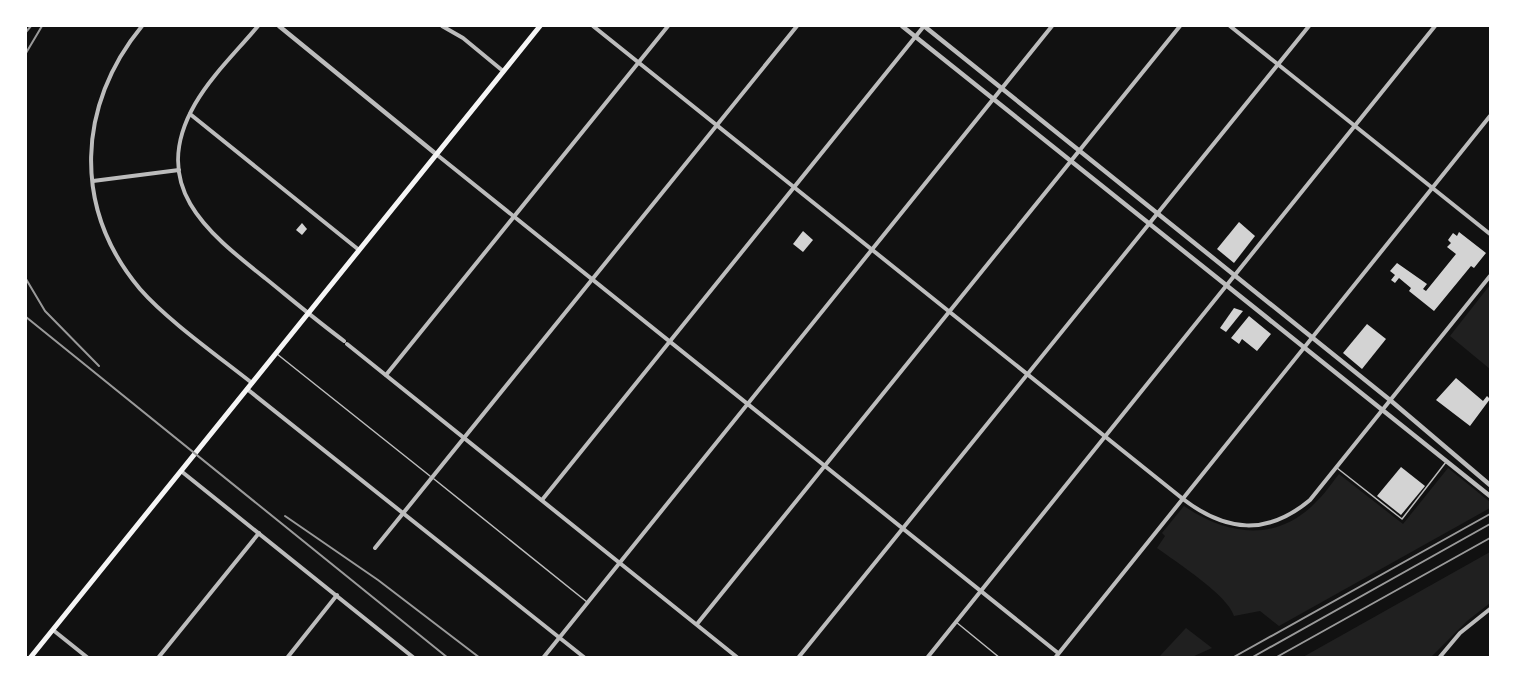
<svg xmlns="http://www.w3.org/2000/svg" width="1516" height="683" font-family="'Times New Roman',serif">
  <style>
    .green { fill: #202020 }
    .building { fill: #d3d3d3 }
    .lines { fill: none; stroke-linecap: round; stroke-linejoin: round }
    .service { stroke: #bcbcbc; stroke-width: 1.5 }
    .minor { stroke: #bcbcbc; stroke-width: 4 }
    .tertiary { stroke: #bcbcbc; stroke-width: 4.5 }
    .secondary { stroke: #f5f5f5; stroke-width: 5 }
    .rail { stroke: #9a9a9a; stroke-width: 2 }
  </style>
  <rect width="100%" height="100%" fill="#111"/>
  <g class="green">
    <polygon points="1490,285 1490,369 1450,336"/>
    <path d="M 1448,468 L 1490,502 L 1490,508 L 1279,626 L 1260,611 L 1234,616 C 1228,595 1176,562 1157,548 L 1165,536 L 1162,533 L 1184,506 C 1226,535 1276,543 1315,503 C 1324,495 1331,484 1339,474 L 1403,524 Z"/>
    <polygon points="1490,552 1490,603 1467,621 1431,657 1303,657"/>
    <polygon points="1186,628 1212,648 1192,657 1159,657"/>
  </g>
  <g class="building">
    <polygon points="1239,222 1255,236 1234,263 1217,249"/>
    <polygon points="302,223 307,229 302,235 296,230"/>
    <polygon points="803,231 813,240 803,252 793,244"/>
    <polygon points="1459,232 1486,253 1474,268 1471,266 1434,311 1409,291 1411,288 1399,278 1395,283 1391,280 1395,275 1390,271 1397,263 1427,284 1423,289 1426,291 1456,254 1447,247 1451,243 1448,240 1453,233 1457,236"/>
    <polygon points="1234,308 1243,311 1226,332 1220,328"/>
    <polygon points="1249,316 1271,334 1257,351 1242,339 1239,344 1231,338"/>
    <polygon points="1367,324 1386,339 1362,369 1343,353"/>
    <polygon points="1456,378 1483,401 1487,396 1490,399 1470,426 1436,400"/>
    <polygon points="1401,467 1425,486 1401,515 1377,496"/>
  </g>
  <g class="lines">
    <g class="service">
      <polyline points="277,354 430,476"/>
      <polyline points="1337,468 1402,519 1446,462"/>
      <polyline points="434,479 587,602"/>
      <polyline points="956,622 1000,658"/>
    </g>
    <g class="minor">
      <path d="M 142,26 C 77,105 72,208 140,289 C 167,320 218,356 252,383"/>
      <path d="M 258,26 C 237,51 211,76 195,104 C 148,186 207,232 265,278 C 291,299 317,321 344,341"/>
      <polyline points="442,26 463,38 503,71"/>
      <path d="M 593,26 L 1183,499 C 1226,532 1267,536 1310,500 L 1490,276"/>
      <polyline points="1230,26 1490,234"/>
      <polyline points="190,114 359,250"/>
      <polyline points="436,154 1058,653"/>
      <polyline points="93,181 179,170"/>
      <polyline points="347,344 738,658"/>
      <polyline points="386,375 668,26"/>
      <polyline points="247,389 585,658"/>
      <polyline points="181,471 414,658"/>
      <polyline points="542,500 924,26"/>
      <polyline points="375,548 797,26"/>
      <polyline points="697,624 1180,26"/>
      <polyline points="53,630 88,658"/>
      <polyline points="158,658 259,533"/>
      <polyline points="287,658 337,595"/>
      <polyline points="543,658 1052,26"/>
      <polyline points="798,658 1309,26"/>
      <polyline points="927,658 1435,26"/>
      <polyline points="1055,658 1490,116"/>
      <polyline points="1439,658 1460,633 1490,609"/>
    </g>
    <g class="tertiary">
      <polyline points="279,26 436,154"/>
      <polyline points="902,26 1490,496"/>
      <polyline points="924,26 1390,400 1490,485"/>
    </g>
    <polyline class="secondary" points="30,658 540,26"/>
    <g class="rail">
      <polyline points="26,32 31,26"/>
      <polyline points="26,53 42,26"/>
      <polyline points="26,279 45,311 99,366"/>
      <polyline points="26,317 448,658"/>
      <polyline points="285,516 378,580 480,658"/>
      <polyline points="1232,658 1490,514"/>
      <polyline points="1251,658 1490,524"/>
      <polyline points="1275,658 1490,538"/>
    </g>
  </g>
  <rect width="1516" height="683" fill="none" stroke="#ffffff" stroke-width="54"/>
</svg>
